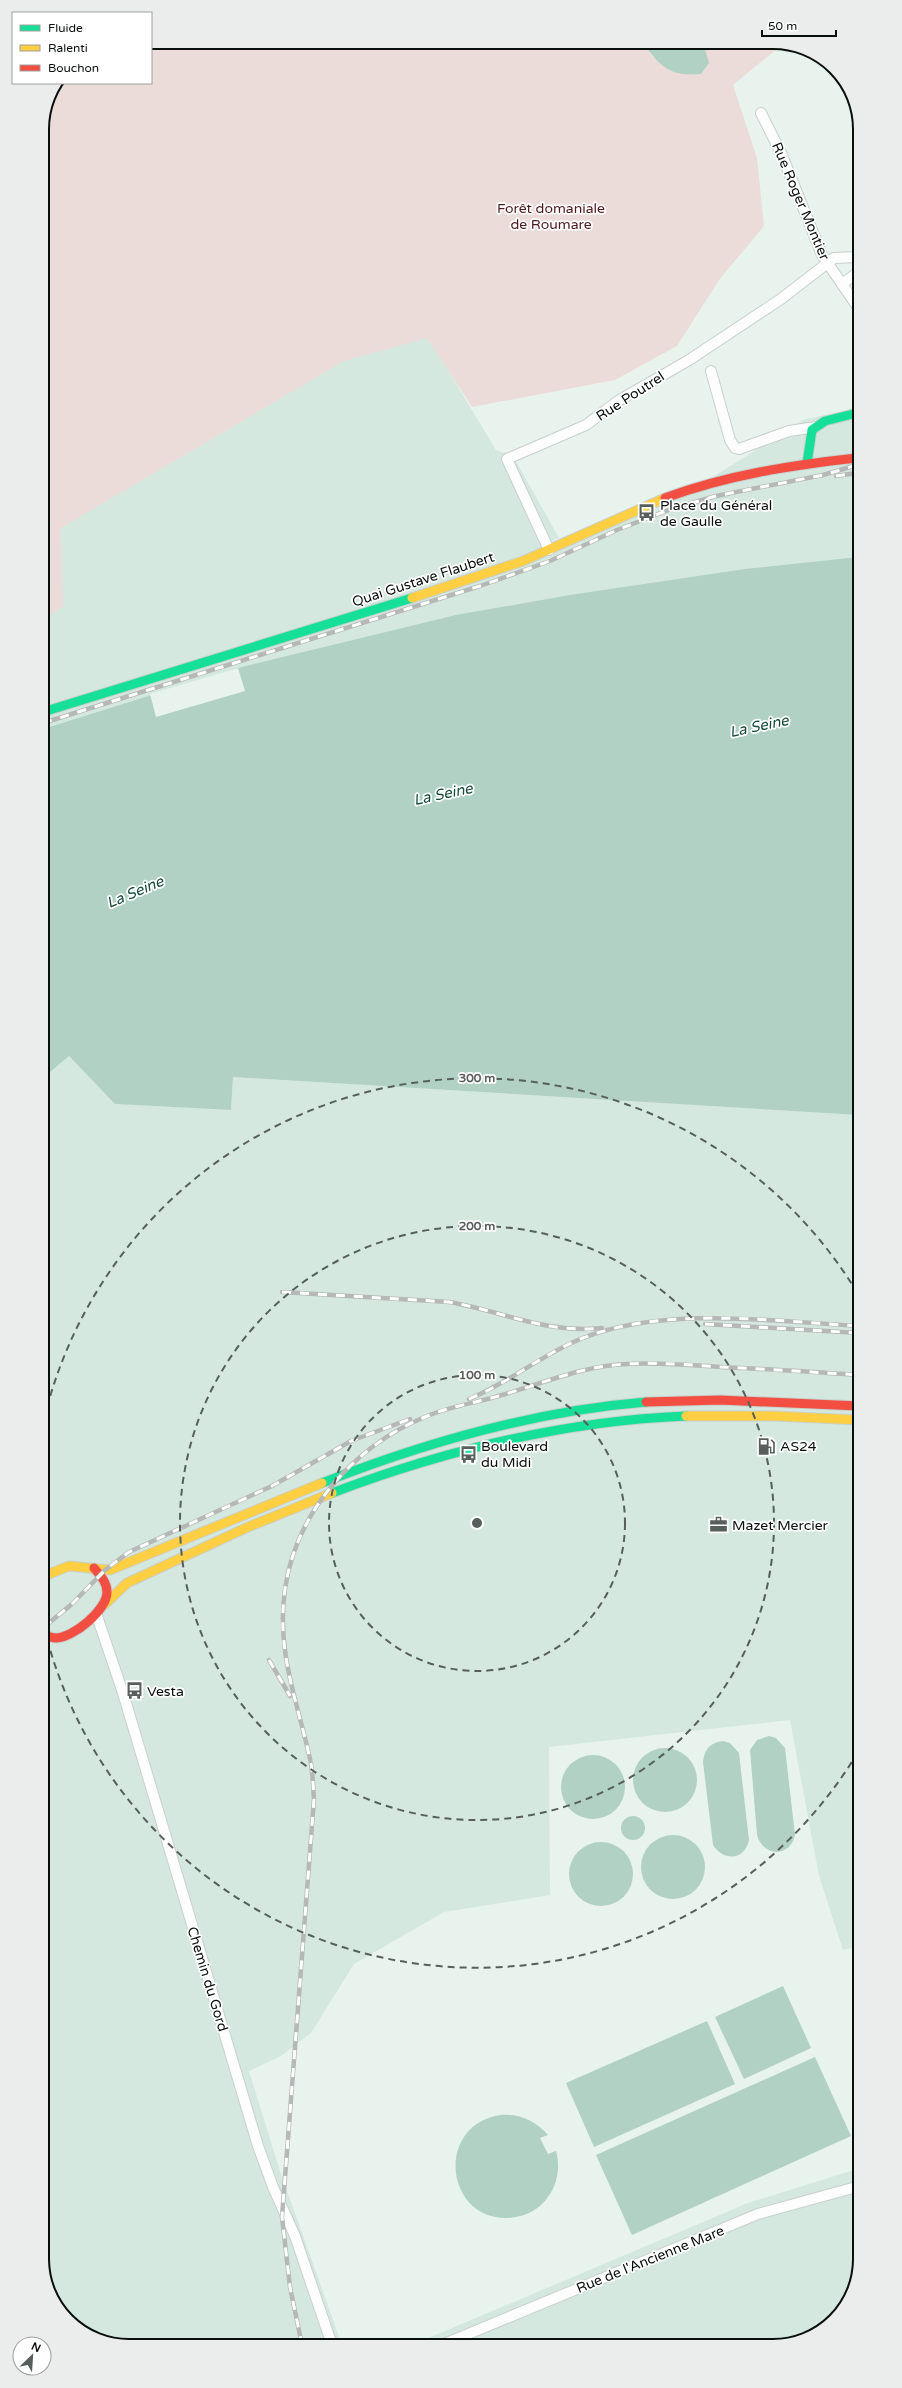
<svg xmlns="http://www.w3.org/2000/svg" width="902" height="2388" font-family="'Varela Round',sans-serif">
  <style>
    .built { fill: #d4e8df }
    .green { fill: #ebdcd9 }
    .water { fill: #b1d1c5 }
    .pier { fill: #e8f3ee }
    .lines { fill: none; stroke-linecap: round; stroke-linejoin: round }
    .street-casing { stroke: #c8d0cd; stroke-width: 12 }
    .fast-casing { stroke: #c8d0cd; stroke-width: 11 }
    .slow-casing { stroke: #c8d0cd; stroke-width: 11 }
    .jam-casing { stroke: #c8d0cd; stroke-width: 11 }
    .street { stroke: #fcfdfc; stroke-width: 10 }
    .fast { stroke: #16e098; stroke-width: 9 }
    .slow { stroke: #ffcf43; stroke-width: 9 }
    .jam { stroke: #f24e42; stroke-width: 9 }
    .rail-casing { stroke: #b5b8b7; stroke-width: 4.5 }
    .rail { stroke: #fff; stroke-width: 3; stroke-dasharray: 9; stroke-linecap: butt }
    .ring { fill: none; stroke: #575f5c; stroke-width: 2; stroke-dasharray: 7 5 }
    .labels { text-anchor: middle; stroke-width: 3.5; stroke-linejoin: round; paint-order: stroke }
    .street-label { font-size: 14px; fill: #090f0d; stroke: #fff }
    .park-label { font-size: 14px; fill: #4d191b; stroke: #fff }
    .poi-label { font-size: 14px; fill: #090f0d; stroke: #fff; text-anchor: start }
    .water-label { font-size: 15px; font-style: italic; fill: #164c3c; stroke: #fff }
    .rim { fill: none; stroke: #090f0d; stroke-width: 2 }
    .centre { fill: #575f5c; stroke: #fff; stroke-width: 2 }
    .ring-label { font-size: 12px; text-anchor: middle; font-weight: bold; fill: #575f5c; stroke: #fff; stroke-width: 3.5; stroke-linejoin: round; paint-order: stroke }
  </style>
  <rect width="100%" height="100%" fill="#e8f3ee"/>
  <g class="built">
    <polygon points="427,328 439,355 496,450 513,456 559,538 549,542 554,550 692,490 805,419 857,409 858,587 43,763 43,610 53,530 76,511 152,474 264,408 292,370"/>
    <polygon points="69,1056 115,1104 231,1110 233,1077 858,1115 860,1946 843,1950 819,1876 790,1720 549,1747 550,1895 444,1912 354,1964 311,2033 281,2056 249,2071 280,2171 342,2345 123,2346 76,2328 45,2281 43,1078"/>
    <polygon points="860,2052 860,2088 852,2054"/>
    <polygon points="860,2168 860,2259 842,2312 795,2343 412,2345 748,2203"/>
  </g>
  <polygon class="green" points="151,42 642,42 653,57 705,48 703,42 779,42 783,44 733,85 757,158 764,226 719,280 677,346 615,380 472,407 427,338 344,361 61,528 63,607 43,619 42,124 51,91 57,83 151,83"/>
  <g class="water">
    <path d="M 642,42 L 703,42 L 709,63 L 701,74 C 669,77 660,66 642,42 Z"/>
    <polygon points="858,557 858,1115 233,1077 231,1110 115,1104 69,1056 43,1078 43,729 238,668 456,615 570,595 745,569"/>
    <path d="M 769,1736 L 776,1738 L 785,1748 L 795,1835 C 790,1858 763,1857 757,1835 L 750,1750 L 757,1740 Z"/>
    <path d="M 723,1741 L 730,1743 L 739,1753 L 749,1840 C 745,1860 724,1862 713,1845 L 703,1762 C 704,1749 711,1742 723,1741 Z"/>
    <circle cx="665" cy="1780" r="32"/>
    <circle cx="593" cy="1787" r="32"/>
    <circle cx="633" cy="1828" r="12"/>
    <circle cx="673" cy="1867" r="32"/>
    <circle cx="601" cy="1874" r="32"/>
    <polygon points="783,1986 811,2048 744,2079 715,2017"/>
    <polygon points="707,2021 735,2084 594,2147 566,2083"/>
    <polygon points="815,2057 851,2136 632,2235 596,2155"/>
    <path d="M 501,2115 C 519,2113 536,2121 548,2135 L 540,2138 L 548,2154 L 556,2151 C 561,2169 557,2188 544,2202 C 535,2212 522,2217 508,2218 C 444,2220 435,2124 501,2115 Z"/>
  </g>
  <polygon class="pier" points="238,668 245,691 156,717 150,694"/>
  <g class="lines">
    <defs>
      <g id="street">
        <polyline points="761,113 782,155 822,255 857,306"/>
        <polyline points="842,284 857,273"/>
        <polyline points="711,371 730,440 735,448 739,449 789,431 816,427"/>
        <polyline points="549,550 507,459 586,425 618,401 689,360 781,299 834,258 857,257"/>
        <polyline points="97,1616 123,1693 258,2146 273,2187 295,2236 332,2345"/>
        <polyline points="444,2344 758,2214 860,2186"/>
      </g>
      <g id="fast">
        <polyline points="807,463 812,430 825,421 857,413"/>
        <polyline points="43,712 412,598"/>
        <path d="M 322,1483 C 426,1442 535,1411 646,1402"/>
        <path d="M 332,1493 C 446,1450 563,1421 686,1416"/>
      </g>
      <g id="slow">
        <polyline points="412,598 523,561 665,498"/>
        <polyline points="686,1416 774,1416 859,1420"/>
        <polyline points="44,1576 69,1566 110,1570 322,1483"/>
        <polyline points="105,1604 127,1583 248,1527 332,1493"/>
      </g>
      <g id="jam">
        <path d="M 665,498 C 727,475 792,465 857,458"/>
        <polyline points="646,1402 720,1400 859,1406"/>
        <path d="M 44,1635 C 48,1636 52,1638 56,1638 C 73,1638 107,1610 107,1592 C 107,1582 100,1575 94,1568"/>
      </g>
    </defs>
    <use href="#street" class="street-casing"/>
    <use href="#fast" class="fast-casing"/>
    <use href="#slow" class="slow-casing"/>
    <use href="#jam" class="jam-casing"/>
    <use href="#street" class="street"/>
    <use href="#fast" class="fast"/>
    <use href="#slow" class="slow"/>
    <use href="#jam" class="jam"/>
    <defs>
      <g id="rail">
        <polyline points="836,476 857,473"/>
        <polyline points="43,723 480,586 550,561 617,530 671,509 716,496 823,475 857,465"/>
        <path d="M 282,1292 L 449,1302 C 502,1311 546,1334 602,1328"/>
        <polyline points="705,1324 859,1333"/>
        <path d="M 469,1399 C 509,1383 542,1354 583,1338 C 665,1306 773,1321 859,1326"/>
        <polyline points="44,1627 72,1604 105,1570 129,1552 272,1486 351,1441 410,1419"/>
        <polyline points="269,1660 290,1696"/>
        <path d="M 302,2345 L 290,2287 L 282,2217 L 314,1799 C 313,1786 313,1772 310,1759 C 297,1700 276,1651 285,1589 C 296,1512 354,1446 425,1417 C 450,1406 476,1403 502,1395 C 544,1383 582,1366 627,1364 C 658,1362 690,1365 721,1367 C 767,1369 813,1372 859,1375"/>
      </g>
    </defs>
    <use href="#rail" class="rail-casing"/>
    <use href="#rail" class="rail"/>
  </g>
  <g class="ring">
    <circle cx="477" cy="1523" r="148"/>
    <circle cx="477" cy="1523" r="297"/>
    <path d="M858 1752A445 445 0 0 1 44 1627M44 1419A445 445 0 0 1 858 1294"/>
  </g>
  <defs>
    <symbol id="bus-bare" viewBox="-9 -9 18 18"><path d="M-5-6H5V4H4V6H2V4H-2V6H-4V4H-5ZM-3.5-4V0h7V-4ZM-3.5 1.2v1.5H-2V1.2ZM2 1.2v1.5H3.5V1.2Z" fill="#575f5c" stroke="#fff" stroke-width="2.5" paint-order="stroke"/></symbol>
    <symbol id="fuel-bare" viewBox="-9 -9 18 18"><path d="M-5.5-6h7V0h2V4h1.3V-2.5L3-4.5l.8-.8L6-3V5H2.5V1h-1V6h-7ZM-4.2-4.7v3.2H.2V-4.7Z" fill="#575f5c" stroke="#fff" stroke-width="2.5" paint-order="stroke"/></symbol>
    <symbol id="office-bare" viewBox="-9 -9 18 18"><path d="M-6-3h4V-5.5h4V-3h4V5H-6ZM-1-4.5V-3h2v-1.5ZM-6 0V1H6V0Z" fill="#575f5c" stroke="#fff" stroke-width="2.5" paint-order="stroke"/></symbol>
  </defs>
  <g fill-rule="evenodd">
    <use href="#bus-bare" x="634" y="500" width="25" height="25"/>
    <use href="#fuel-bare" x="754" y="1434" width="25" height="25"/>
    <use href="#bus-bare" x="456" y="1442" width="25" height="25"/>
    <use href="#office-bare" x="706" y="1512" width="25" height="25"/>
    <use href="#bus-bare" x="122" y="1678" width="25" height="25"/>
  </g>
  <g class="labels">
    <g class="street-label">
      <text transform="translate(801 201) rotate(67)" y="5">Rue Roger Montier</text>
      <text transform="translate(630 396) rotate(-33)" y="5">Rue Poutrel</text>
      <text transform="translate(423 579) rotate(-18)" y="5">Quai Gustave Flaubert</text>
      <text transform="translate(208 1979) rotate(73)" y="5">Chemin du Gord</text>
      <text transform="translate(650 2259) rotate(-22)" y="5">Rue de l'Ancienne Mare</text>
    </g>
    <g class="park-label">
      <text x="551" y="213">Forêt domaniale<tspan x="551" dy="16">de Roumare</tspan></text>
    </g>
    <g class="poi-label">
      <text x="660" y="510">Place du Général<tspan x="660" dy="16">de Gaulle</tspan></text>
      <text x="481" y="1451">Boulevard<tspan x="481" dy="16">du Midi</tspan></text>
      <text x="780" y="1451">AS24</text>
      <text x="732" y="1530">Mazet Mercier</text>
      <text x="147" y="1696">Vesta</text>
    </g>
    <g class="water-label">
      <text transform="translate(759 726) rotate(-12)" y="5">La Seine</text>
      <text transform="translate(443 794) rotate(-12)" y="5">La Seine</text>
      <text transform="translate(135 892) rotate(-23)" y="5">La Seine</text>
    </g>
  </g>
  <path d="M0 0H902V2388H0ZM129 49H773A80 80 0 0 1 853 129V2259A80 80 0 0 1 773 2339H129A80 80 0 0 1 49 2259V129A80 80 0 0 1 129 49Z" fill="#ebecec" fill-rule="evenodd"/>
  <path class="rim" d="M129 49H773A80 80 0 0 1 853 129V2259A80 80 0 0 1 773 2339H129A80 80 0 0 1 49 2259V129A80 80 0 0 1 129 49Z"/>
  <circle cx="477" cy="1523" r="6" class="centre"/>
  <g class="ring-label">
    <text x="477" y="1082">300 m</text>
    <text x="477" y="1230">200 m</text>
    <text x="477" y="1379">100 m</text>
  </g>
  <rect x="12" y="12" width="140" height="72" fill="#ffffff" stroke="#9d9f9e"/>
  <rect x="20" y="25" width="20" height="6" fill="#16e098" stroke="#9d9f9e"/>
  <text x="48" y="32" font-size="12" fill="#090f0d">Fluide</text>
  <rect x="20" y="45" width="20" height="6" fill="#ffcf43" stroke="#9d9f9e"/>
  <text x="48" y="52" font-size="12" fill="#090f0d">Ralenti</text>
  <rect x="20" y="65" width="20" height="6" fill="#f24e42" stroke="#9d9f9e"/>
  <text x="48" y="72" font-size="12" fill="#090f0d">Bouchon</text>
  <g transform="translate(32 2356) rotate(25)"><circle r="19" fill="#ffffff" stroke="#9d9f9e"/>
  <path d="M0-3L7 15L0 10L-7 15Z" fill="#575f5c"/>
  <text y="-6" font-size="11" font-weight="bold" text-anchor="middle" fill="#090f0d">N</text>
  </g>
  <path d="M762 30v6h74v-6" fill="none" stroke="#090f0d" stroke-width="2"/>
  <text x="768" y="30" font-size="12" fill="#090f0d" stroke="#ffffff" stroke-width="3" paint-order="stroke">50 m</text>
</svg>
